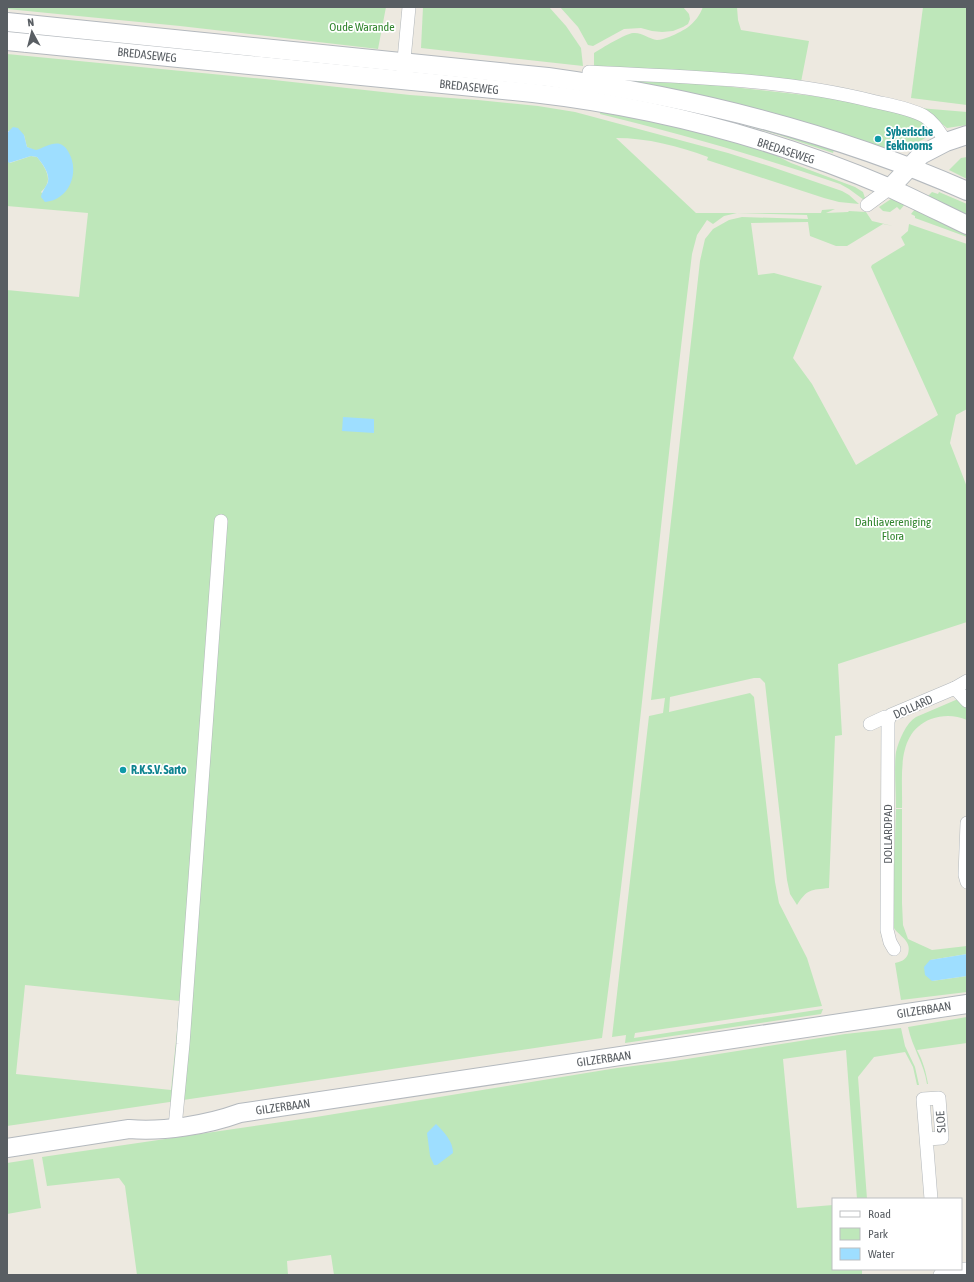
<svg xmlns="http://www.w3.org/2000/svg" width="974" height="1282" font-family="'Asap Condensed',sans-serif">
  <style>
    .green { fill: #bee7ba; fill-rule: evenodd }
    .water { fill: #9edeff }
    .lines { fill: none; stroke-linecap: round; stroke-linejoin: round }
    .street-casing { stroke: #b3b8bc; stroke-width: 14 }
    .secondary-casing { stroke: #b4b9be; stroke-width: 20 }
    .street { stroke: #fff; stroke-width: 13 }
    .secondary { stroke: #fff; stroke-width: 18 }
    .culture-dot { fill: #0f9aa8; stroke: #fff; stroke-width: 1.5 }
    .labels { text-anchor: middle; stroke-width: 3.5; stroke-linejoin: round; paint-order: stroke }
    .park-label { font-size: 12px; fill: #31852e; stroke: #fff }
    .street-label { font-size: 12px; fill: #595e63; stroke: #fff }
    .culture-label { font-size: 12px; font-weight: bold; fill: #0d838f; stroke: #fff; text-anchor: start }
  </style>
  <rect width="100%" height="100%" fill="#ede9e0"/>
  <g class="green">
    <polygon points="7,7 386,7 378,49 180,26 7,9"/>
    <polygon points="423,7 549,7 566,26 581,48 583,66 421,48"/>
    <polygon points="560,7 683,7 689,14 690,19 688,24 683,27 673,31 662,32 652,31 641,28 624,29 593,46 588,45 578,27"/>
    <path d="M 703,7 L 737,7 L 738,20 L 741,30 L 809,41 L 801,82 L 594,67 L 594,53 C 602,48 625,34 633,33 C 642,32 649,39 657,40 C 661,40 665,38 669,37 C 686,30 696,24 703,7 Z"/>
    <polygon points="923,7 967,7 967,105 911,98"/>
    <path d="M 7,54 L 265,79 L 410,95 L 478,100 L 538,106 L 575,112 L 728,153 L 769,166 L 842,191 L 849,195 L 859,204 L 839,202 L 824,198 L 707,160 L 708,157 C 679,146 647,138 616,138 L 696,213 L 821,213 L 822,210 L 835,209 L 826,213 L 848,212 L 849,211 L 866,212 L 872,221 L 893,226 L 883,224 L 847,246 L 836,246 L 810,236 L 808,222 L 751,223 L 758,275 L 774,273 L 822,286 L 793,358 L 812,384 L 856,465 L 938,415 L 871,267 L 872,265 L 905,245 L 901,237 L 908,231 L 909,224 L 967,244 L 967,409 L 956,415 L 950,443 L 967,487 L 967,622 L 838,664 L 842,735 L 835,736 L 829,888 C 811,890 807,889 797,905 L 790,894 L 787,880 L 765,683 L 760,678 L 754,678 L 670,697 L 669,712 L 750,693 L 754,697 L 775,882 L 779,903 L 807,958 L 822,1006 L 635,1033 L 634,1038 L 823,1009 L 821,1014 L 625,1043 L 626,1035 L 612,1037 L 649,716 L 663,713 L 665,698 L 651,700 L 700,261 L 705,239 L 713,229 L 729,220 L 742,217 L 808,219 L 807,215 L 737,213 L 724,216 L 713,224 L 707,220 L 697,235 L 692,254 C 660,515 637,777 602,1038 L 7,1126 L 7,290 L 79,297 L 88,213 L 7,206 L 7,160 L 10,163 L 31,156 L 37,157 C 42,163 51,175 47,184 C 46,187 43,190 41,192 L 50,201 L 51,145 L 36,151 L 27,147 L 24,135 L 8,131 L 7,133 ZM 25,985 L 180,1001 L 171,1090 L 16,1074 Z"/>
    <path d="M 590,77 L 705,84 L 840,99 L 919,117 L 929,128 L 929,136 C 914,144 904,152 886,151 Z"/>
    <polygon points="919,108 967,112 967,125 947,128 930,114"/>
    <path d="M 601,109 L 759,147 L 791,163 L 855,187 L 863,192 L 865,198 L 864,200 L 849,189 L 840,184 C 761,157 682,134 600,114 Z"/>
    <polygon points="714,116 835,147 833,153 779,135"/>
    <polygon points="967,157 967,179 949,170 961,158"/>
    <polygon points="932,192 938,194 939,192 967,204 967,218 928,196"/>
    <polygon points="891,199 906,203 900,210 897,207 890,212 883,211 879,207"/>
    <polygon points="916,208 967,233 967,237 915,218 915,216 911,214"/>
    <path d="M 958,699 L 967,708 L 967,720 C 955,715 943,715 931,719 C 895,733 903,777 902,808 L 896,808 C 896,792 894,767 896,752 C 899,740 906,723 916,717 Z"/>
    <path d="M 896,809 L 902,809 L 902,903 L 903,925 L 908,939 L 932,950 L 967,946 L 967,954 L 930,960 L 932,981 L 967,976 L 967,992 L 901,1000 L 895,963 C 900,962 906,960 908,954 C 913,939 895,935 892,924 Z"/>
    <path d="M 967,1017 L 967,1043 L 917,1050 C 923,1061 926,1072 928,1084 L 927,1084 C 924,1063 912,1047 908,1027 Z"/>
    <polygon points="901,1028 905,1046 915,1067 919,1085 917,1085 913,1067 905,1052 874,1057 858,1077 867,1199 857,1199 846,1050 783,1059 797,1208 833,1205 833,1269 862,1269 862,1275 334,1275 331,1255 287,1261 288,1275 137,1275 125,1186 119,1178 47,1186 42,1157 316,1117 617,1068 674,1061 845,1034"/>
    <polygon points="33,1159 41,1208 7,1214 7,1163"/>
  </g>
  <g class="water">
    <path d="M 13,127 L 18,128 L 24,135 L 27,147 L 36,150 C 44,148 52,142 60,144 C 65,146 67,149 69,153 C 80,173 69,200 45,202 L 41,197 C 42,191 46,187 48,182 C 50,173 42,163 37,157 L 31,156 L 9,163 L 7,160 L 7,133 Z"/>
    <polygon points="343,417 374,419 374,433 342,431"/>
    <polygon points="967,954 967,976 932,981 925,975 924,967 930,960"/>
    <path d="M 436,1124 C 444,1132 453,1141 453,1153 L 437,1165 L 434,1165 L 430,1156 L 427,1133 Z"/>
  </g>
  <g class="lines">
    <defs>
      <g id="street">
        <polyline points="403,70 409,7"/>
        <path d="M 589,72 C 683,77 780,78 872,101 C 889,105 909,108 924,116 C 934,122 940,133 946,142"/>
        <polyline points="867,205 890,188"/>
        <polyline points="955,688 967,681"/>
        <polyline points="889,718 888,722 887,930 890,942 894,949"/>
        <polyline points="870,724 885,717 889,718 891,715 955,688 967,701"/>
        <polyline points="967,823 965,875 967,882"/>
        <polyline points="175,1127 183,1044 221,521"/>
        <polyline points="927,1139 942,1138 939,1098 923,1099 931,1199"/>
        <polyline points="940,1275 948,1270 967,1269"/>
      </g>
      <g id="secondary">
        <path d="M 7,22 L 548,77 C 692,97 834,132 967,191"/>
        <path d="M 7,41 L 533,93 C 655,107 778,140 890,188 C 916,200 942,213 967,225"/>
        <polyline points="890,188 921,155 946,142 967,135"/>
        <path d="M 7,1148 L 129,1129 C 163,1132 207,1125 240,1113 L 967,1004"/>
      </g>
    </defs>
    <use href="#street" class="street-casing"/>
    <use href="#secondary" class="secondary-casing"/>
    <use href="#street" class="street"/>
    <use href="#secondary" class="secondary"/>
  </g>
  <g class="culture-dot">
    <circle cx="878" cy="139" r="4"/>
    <circle cx="123" cy="770" r="4"/>
  </g>
  <g class="labels">
    <g class="park-label">
      <text x="362" y="31">Oude Warande</text>
      <text x="893" y="526">Dahliavereniging<tspan x="893" dy="14">Flora</tspan></text>
    </g>
    <g class="street-label">
      <text transform="translate(147 55) rotate(6)" y="4">BREDASEWEG</text>
      <text transform="translate(469 87) rotate(6)" y="4">BREDASEWEG</text>
      <text transform="translate(786 151) rotate(18)" y="4">BREDASEWEG</text>
      <text transform="translate(913 707) rotate(-24)" y="4">DOLLARD</text>
      <text transform="translate(888 834) rotate(-90)" y="4">DOLLARDPAD</text>
      <text transform="translate(924 1010) rotate(-9)" y="4">GILZERBAAN</text>
      <text transform="translate(604 1059) rotate(-8)" y="4">GILZERBAAN</text>
      <text transform="translate(283 1107) rotate(-8)" y="4">GILZERBAAN</text>
      <text transform="translate(941 1122) rotate(-94)" y="4">SLOE</text>
    </g>
    <g class="culture-label">
      <text x="886" y="136">Syberische<tspan x="886" dy="14">Eekhoorns</tspan></text>
      <text x="131" y="774">R.K.S.V. Sarto</text>
    </g>
  </g>
  <rect width="974" height="1282" fill="none" stroke="#595e63" stroke-width="16"/>
  <rect x="832" y="1198" width="130" height="72" fill="#ffffff" stroke="#bdbfc1"/>
  <rect x="840" y="1211" width="20" height="6" fill="#ffffff" stroke="#bdbfc1"/>
  <text x="868" y="1218" font-size="12" fill="#595e63">Road</text>
  <rect x="840" y="1228" width="20" height="12" fill="#bee7ba" stroke="#bdbfc1"/>
  <text x="868" y="1238" font-size="12" fill="#595e63">Park</text>
  <rect x="840" y="1248" width="20" height="12" fill="#9edeff" stroke="#bdbfc1"/>
  <text x="868" y="1258" font-size="12" fill="#595e63">Water</text>
  <g transform="translate(32 32) rotate(353)" stroke="#ffffff" stroke-width="3" paint-order="stroke">
  <path d="M0-3L7 15L0 10L-7 15Z" fill="#595e63"/>
  <text y="-6" font-size="11" font-weight="bold" text-anchor="middle" fill="#595e63">N</text>
  </g>
</svg>
